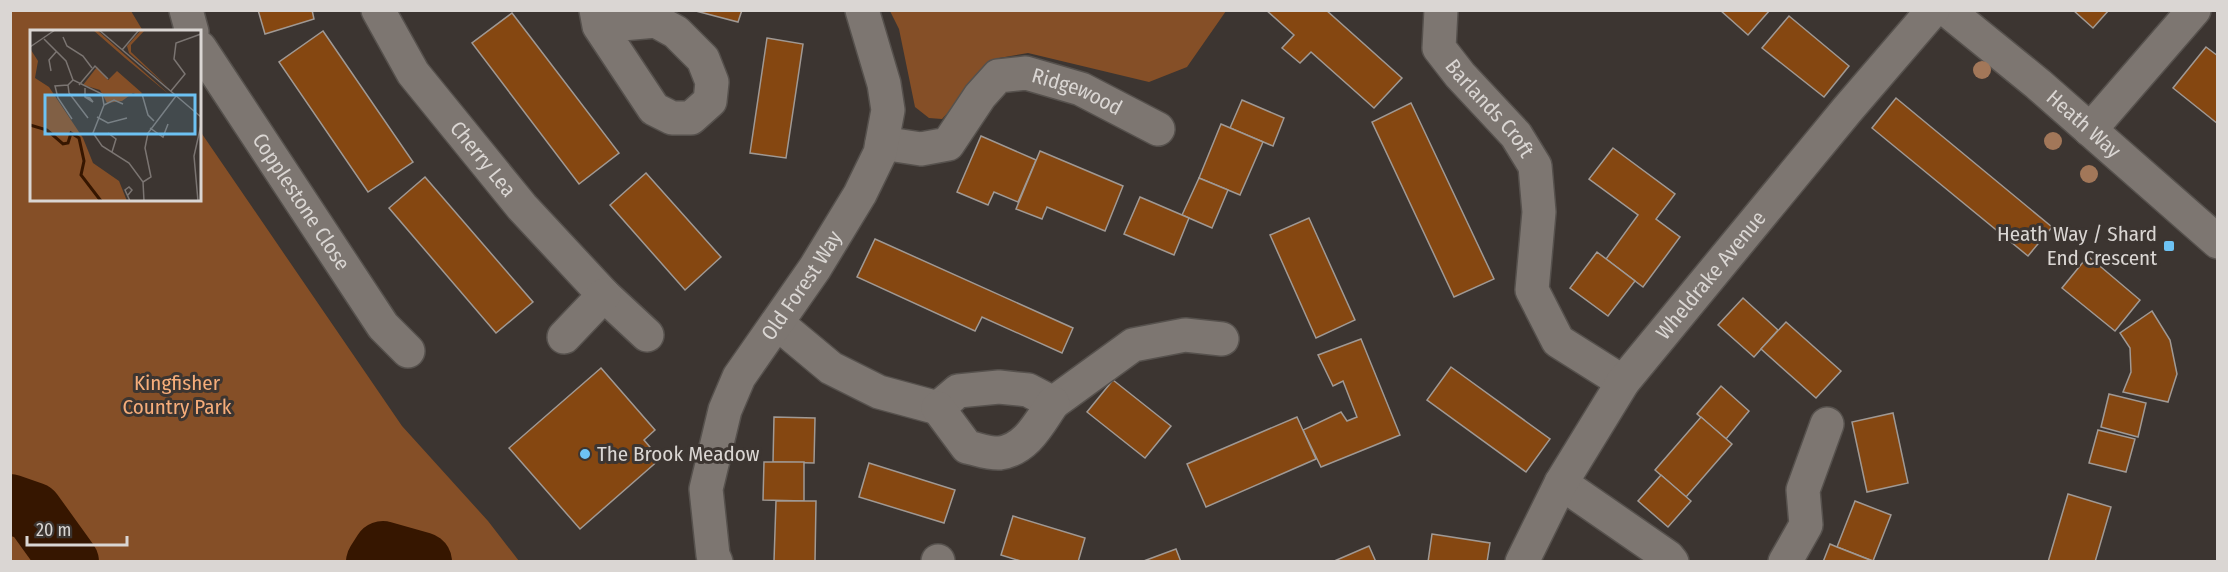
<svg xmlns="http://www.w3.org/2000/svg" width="2228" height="572" font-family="'Fira Sans Condensed',sans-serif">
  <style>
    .park { fill: #854f27 }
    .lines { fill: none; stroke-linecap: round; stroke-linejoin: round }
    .river { stroke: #361600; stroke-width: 60 }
    .building { fill: #854711; stroke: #a09994; stroke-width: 1.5 }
    .minor-casing { stroke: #56514d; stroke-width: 36 }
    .minor { stroke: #7d7671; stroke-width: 33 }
    .tree { fill: #a27759 }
    .poi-dot { fill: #6dc2f3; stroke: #3c3531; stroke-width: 2 }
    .labels { text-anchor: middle; stroke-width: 6; stroke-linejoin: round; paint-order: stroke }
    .street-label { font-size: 21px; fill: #dad6d3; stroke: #3c3531 }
    .poi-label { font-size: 21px; fill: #dad6d3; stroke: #3c3531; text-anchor: end }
    .park-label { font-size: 21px; fill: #f6ad7a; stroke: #3c3531 }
    .inset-river { fill: none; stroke: #361600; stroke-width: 3 }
    .inset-road { fill: none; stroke: #7b7572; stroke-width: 1.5 }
    .view { fill: #6dc2f3; fill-opacity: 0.15; stroke: #6dc2f3; stroke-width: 3 }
    .inset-edge { fill: none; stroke: #dad6d3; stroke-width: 3 }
  </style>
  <rect width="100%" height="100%" fill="#3c3531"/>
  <g class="park">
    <polygon points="10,11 131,11 143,31 32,32 32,200 200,200 200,131 402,426 488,521 519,561 11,561"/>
    <polygon points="890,11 1226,11 1187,67 1149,82 1028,53 999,58 942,119 929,118 915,107 899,29"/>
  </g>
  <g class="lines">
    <g class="river">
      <polyline points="10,504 33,512 69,562"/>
      <polyline points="376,562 383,551 422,562"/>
    </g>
  </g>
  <g class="building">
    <polygon points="258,10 312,10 314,19 265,34"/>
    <polygon points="692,10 742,10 738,22"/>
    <polygon points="1266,10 1326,10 1402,78 1374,108 1311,52 1300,63 1282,48 1294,35"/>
    <polygon points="1720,10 1770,10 1748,35"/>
    <polygon points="2073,10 2109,10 2093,28"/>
    <polygon points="512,13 619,153 579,184 472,43"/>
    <polygon points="1789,16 1849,66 1824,97 1762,48"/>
    <polygon points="323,31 413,162 368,192 279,62"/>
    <polygon points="767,38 803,44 786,158 750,153"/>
    <polygon points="2206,47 2218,56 2218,124 2173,88"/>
    <polygon points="1896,98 2052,227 2028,256 1872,128"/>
    <polygon points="1242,100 1284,118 1273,146 1230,128"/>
    <polygon points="1411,103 1494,279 1454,297 1372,122"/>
    <polygon points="1221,124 1263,142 1240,195 1199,178"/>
    <polygon points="981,136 1036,160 1018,202 994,192 988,205 957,192"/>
    <polygon points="1613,148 1675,194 1656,219 1680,237 1643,287 1606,259 1638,215 1589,179"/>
    <polygon points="1040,151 1123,186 1105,231 1047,207 1042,219 1016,209"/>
    <polygon points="646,173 721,257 685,290 610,205"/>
    <polygon points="425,177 533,302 496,333 389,208"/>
    <polygon points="1199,178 1228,190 1212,228 1182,215"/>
    <polygon points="1140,197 1189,218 1174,255 1124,234"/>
    <polygon points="1309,218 1355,320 1316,338 1270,235"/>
    <polygon points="875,239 1073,328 1062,353 982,317 975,331 857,277"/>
    <polygon points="1597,252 1635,281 1608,316 1570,288"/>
    <polygon points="2088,256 2140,300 2115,331 2062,288"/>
    <polygon points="1743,298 1778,330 1754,357 1718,325"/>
    <polygon points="2152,311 2170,340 2177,374 2168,402 2123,392 2131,372 2130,348 2120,333"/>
    <polygon points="1786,322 1841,371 1816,398 1761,349"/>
    <polygon points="1361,339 1400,435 1321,467 1303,430 1341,412 1347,421 1357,417 1343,381 1333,386 1318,355"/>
    <polygon points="1451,367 1550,439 1526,472 1427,400"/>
    <polygon points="601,368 655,430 644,440 660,459 580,529 509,448"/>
    <polygon points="1113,380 1171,426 1145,458 1087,412"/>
    <polygon points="1721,386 1749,411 1726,439 1697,414"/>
    <polygon points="2109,394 2146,403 2138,437 2101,427"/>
    <polygon points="1893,413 1908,483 1867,492 1852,422"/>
    <polygon points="774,417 815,418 814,463 773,462"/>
    <polygon points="1297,417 1316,459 1206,507 1187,464"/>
    <polygon points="1701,417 1732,444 1686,497 1655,470"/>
    <polygon points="2098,430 2135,439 2126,472 2089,463"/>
    <polygon points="764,462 804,462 804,501 763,500"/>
    <polygon points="869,463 955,490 944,523 859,497"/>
    <polygon points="1661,475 1691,501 1668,527 1638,501"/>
    <polygon points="2068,494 2111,507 2095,562 2048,562"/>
    <polygon points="776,501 816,501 815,562 774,561"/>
    <polygon points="1855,501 1891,515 1873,561 1837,547"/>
    <polygon points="1013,516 1085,538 1078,562 1024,562 1001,555"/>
    <polygon points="1432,534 1490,543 1487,562 1428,562"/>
    <polygon points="1830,544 1837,547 1875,562 1823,562"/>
    <polygon points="1369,546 1376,562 1332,562"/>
    <polygon points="1176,549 1181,562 1141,562"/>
  </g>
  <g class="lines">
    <defs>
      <g id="minor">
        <polyline points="186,10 192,32"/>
        <path id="s1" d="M 378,10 L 413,73 L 522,207 L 604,295 L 647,335"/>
        <polyline points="596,10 599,26 654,109 672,118 691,118 710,101 712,82 703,59 676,32 656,21 599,26"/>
        <path id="s2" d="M 1441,10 L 1439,48 L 1460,75 L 1516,135 L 1535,166 L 1539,212 L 1532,290 L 1558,341 L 1623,382"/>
        <path id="s3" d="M 1947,10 L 2038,84 L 2218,242"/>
        <path id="s4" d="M 200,48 L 383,326 L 408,351"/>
        <polyline points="2090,130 2194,10"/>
        <path id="s5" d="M 882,143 L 921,149 L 948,144 L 980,96 L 998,76 L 1026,73 L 1081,89 L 1158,129"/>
        <polyline points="777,323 831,368 879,392 938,408 958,391 999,387 1028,390 1053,403 1133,345 1185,335 1222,339"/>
        <polyline points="564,337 604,295"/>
        <path d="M 938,408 L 967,447 C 977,449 990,454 1000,453 C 1027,449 1039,423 1053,403"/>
        <polyline points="1561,483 1668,557 1672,562"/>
        <polyline points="938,561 938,562"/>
        <path id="s6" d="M 716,562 L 713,555 L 706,489 L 725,410 L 739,377 L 815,268 L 860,194 L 880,153 L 888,110 L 884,84 L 862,10"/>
        <path id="s7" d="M 1522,562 L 1561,483 L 1623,382 L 1847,110 L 1933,10"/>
        <polyline points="1785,562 1806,525 1803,490 1827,424"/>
      </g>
    </defs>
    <use href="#minor" class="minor-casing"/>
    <use href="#minor" class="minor"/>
  </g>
  <g class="tree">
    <circle cx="1982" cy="70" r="9"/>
    <circle cx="2053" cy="141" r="9"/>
    <circle cx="2089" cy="174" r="9"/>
  </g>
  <g class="poi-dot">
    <rect x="2163" y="240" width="12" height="12" rx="3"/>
    <circle cx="585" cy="454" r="6"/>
  </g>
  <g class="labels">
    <g class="street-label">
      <text dy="7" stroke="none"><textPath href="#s5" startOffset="234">Ridgewood</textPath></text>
      <text dy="7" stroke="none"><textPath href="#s2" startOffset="117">Barlands Croft</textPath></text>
      <text dy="7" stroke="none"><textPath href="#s3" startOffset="178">Heath Way</textPath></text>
      <text dy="7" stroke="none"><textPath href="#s1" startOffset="183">Cherry Lea</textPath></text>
      <text dy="7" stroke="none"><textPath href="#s4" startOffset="184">Copplestone Close</textPath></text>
      <text dy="7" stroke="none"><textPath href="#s7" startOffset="345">Wheldrake Avenue</textPath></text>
      <text dy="7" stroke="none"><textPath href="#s6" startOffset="302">Old Forest Way</textPath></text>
    </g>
    <g class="poi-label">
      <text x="2157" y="241">Heath Way / Shard<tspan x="2157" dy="24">End Crescent</tspan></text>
      <text x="597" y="461" text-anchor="start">The Brook Meadow</text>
    </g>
    <g class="park-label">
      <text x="177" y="390">Kingfisher<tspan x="177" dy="24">Country Park</tspan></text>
    </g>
  </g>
  <g transform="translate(30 30)">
    <rect width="171" height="171" fill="#3c3531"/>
    <path d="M 63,0 L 67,0 L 141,66 L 95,28 ZM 111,0 L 115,0 L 101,15 L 101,22 L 138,57 L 99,23 L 97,16 Z" fill="#854f27"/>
    <path d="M 1,20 L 8,31 L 5,48 L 19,57 L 53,108 L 63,133 L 89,151 L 97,171 L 0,171 ZM 67,37 L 78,50 L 87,41 L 112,63 L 110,66 L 103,63 L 92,71 L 77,73 L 70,60 L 53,55 Z" fill="#854f27"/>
    <path class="inset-river" d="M 0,95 L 17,100 L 33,114 L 38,113 L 41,103 L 49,108 L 54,131 L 51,145 L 71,171"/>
    <path class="inset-road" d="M 69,0 L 171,87M 33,7 L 37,16 L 53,26 L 62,38M 14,9 L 36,31 L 43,50 L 72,64 L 74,75 L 63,103 L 72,116 L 99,133 L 113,152 L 114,171M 0,17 L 25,0M 92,20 L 109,0M 21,41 L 19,30 L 26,22M 43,50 L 38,55 L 39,63 L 58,88M 38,55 L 25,56 L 28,68 L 42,89M 49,55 L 65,36 L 78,49M 55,58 L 55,67 L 63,72 L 60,68 L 55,67M 141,61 L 155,44 L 144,29 L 146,13 L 171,4M 112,64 L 118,85 L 124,91M 74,75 L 84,70 L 93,74M 67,87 L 78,93 L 97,88M 120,98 L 133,107 L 138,94M 78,103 L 86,109 L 82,122M 113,152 L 121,147 L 115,118 L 118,103 L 146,66M 98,165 L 102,160 L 99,157 L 95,160 L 100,171 L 101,171M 168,171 L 164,126 L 171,95"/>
    <path class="view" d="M 15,65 L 165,65 L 165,104 L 15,104 Z"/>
    <rect width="171" height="171" class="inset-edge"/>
  </g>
  <rect width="2228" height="572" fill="none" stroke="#dad6d3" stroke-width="24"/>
  <path d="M27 536v9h100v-9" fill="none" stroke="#dad6d3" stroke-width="3"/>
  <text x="36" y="536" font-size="18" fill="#dad6d3" stroke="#3c3531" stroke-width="4.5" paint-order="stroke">20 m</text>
</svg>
